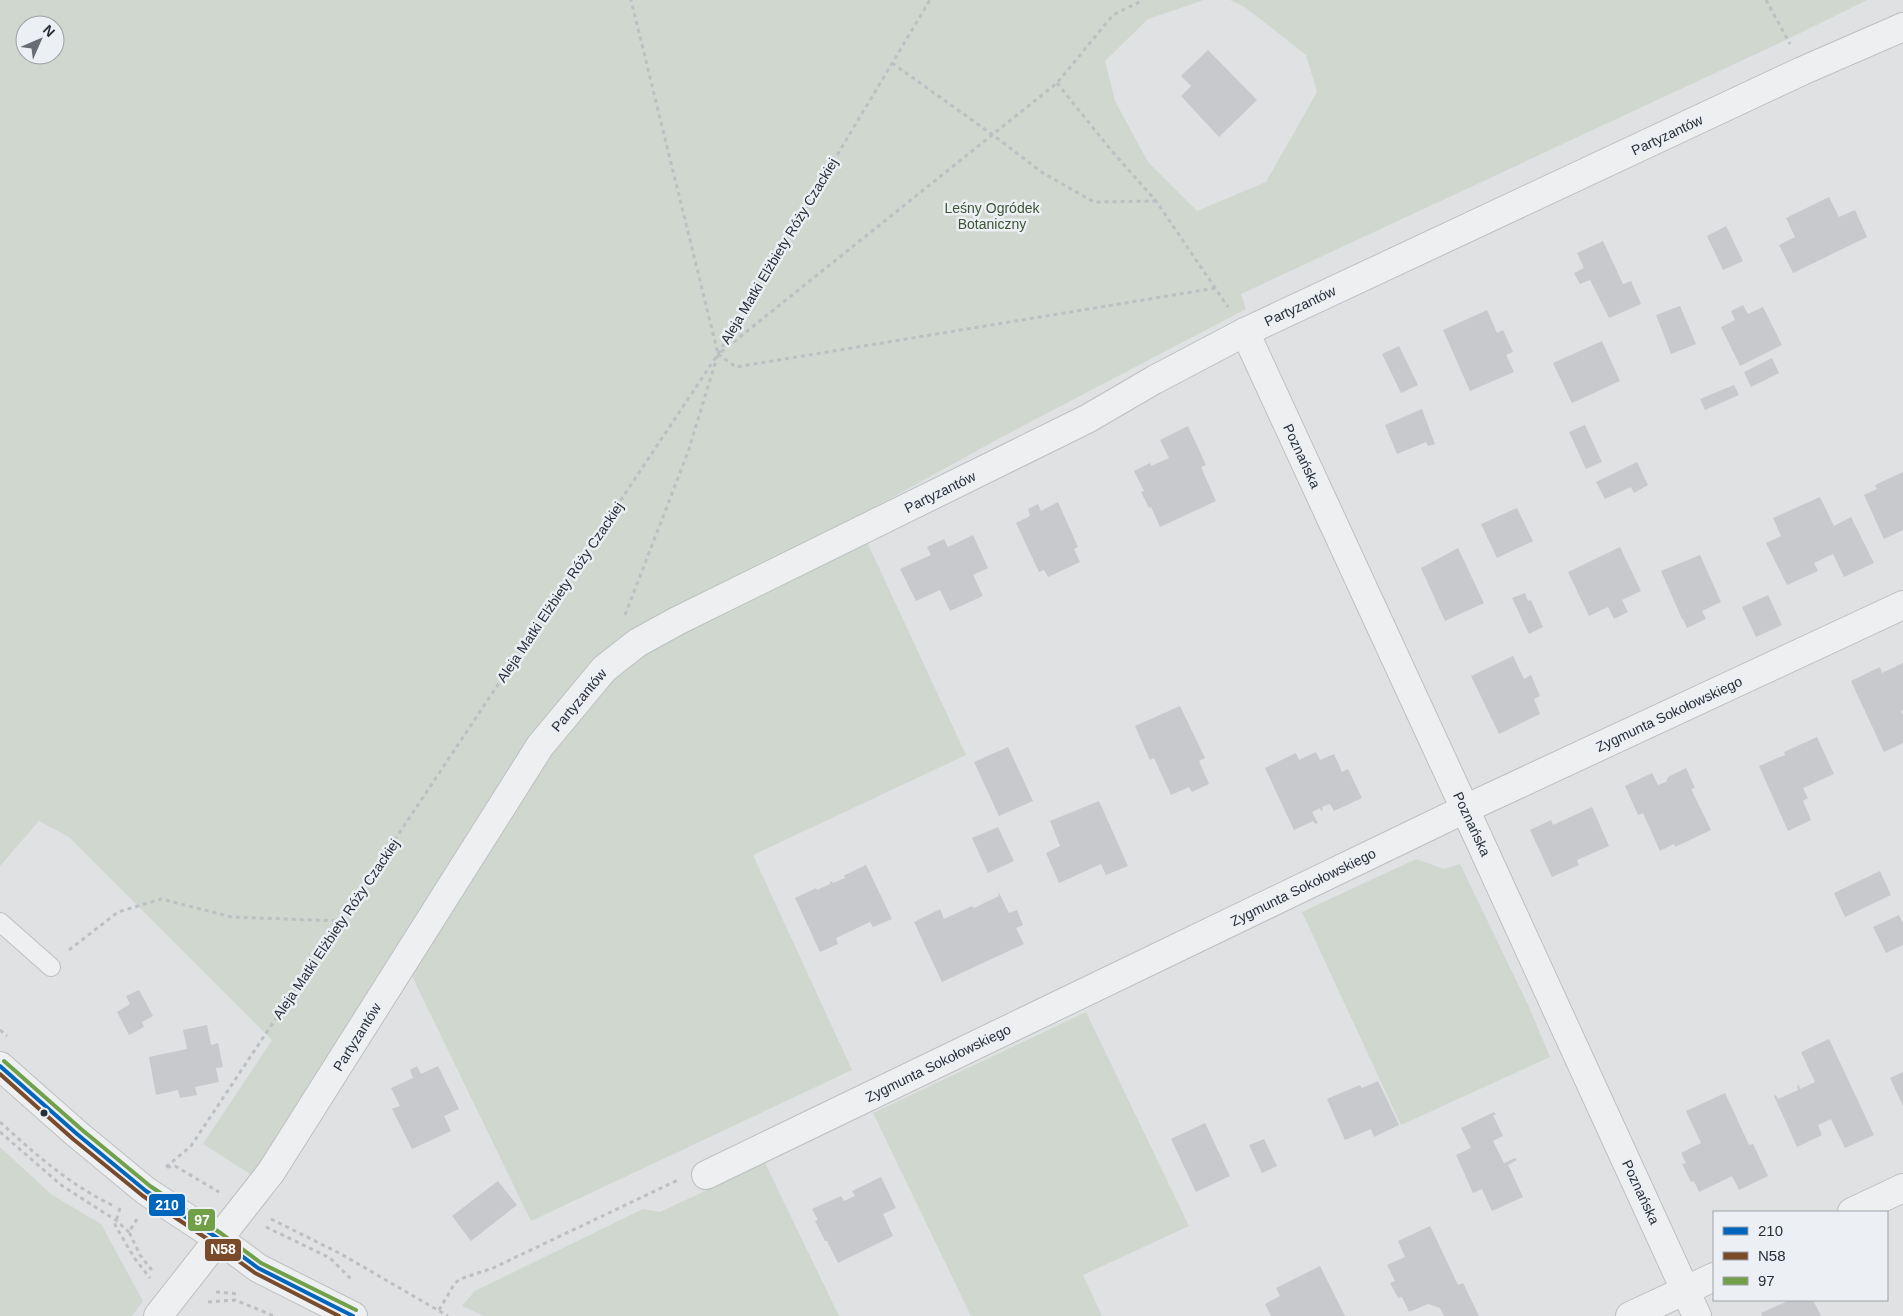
<svg xmlns="http://www.w3.org/2000/svg" width="1903" height="1316" font-family="Helvetica,sans-serif">
  <style>
    .green { fill: #d0d7cf; fill-rule: evenodd }
    .building { fill: #c7c9cc }
    .lines { fill: none; stroke-linecap: round; stroke-linejoin: round }
    .service-casing { stroke: #bdbfc1; stroke-width: 20 }
    .minor-casing { stroke: #bdbfc1; stroke-width: 30 }
    .tertiary-casing { stroke: #bdbfc1; stroke-width: 30 }
    .path { stroke: #bdbfc2; stroke-width: 3; stroke-dasharray: 4 4; stroke-linecap: butt }
    .service { stroke: #eeeff0; stroke-width: 18 }
    .minor { stroke: #eeeff0; stroke-width: 28 }
    .tertiary { stroke: #eeeff0; stroke-width: 28 }
    .bus-1-casing { stroke: #eceff3; stroke-width: 8 }
    .bus-2-casing { stroke: #eceff3; stroke-width: 8 }
    .bus-3-casing { stroke: #eceff3; stroke-width: 8 }
    .bus-1 { stroke: #0065bd; stroke-width: 4 }
    .bus-2 { stroke: #7a4b2a; stroke-width: 4 }
    .bus-3 { stroke: #72a049; stroke-width: 4 }
    .bus-dot { fill: #282f3a; stroke: #eceff3; stroke-width: 2 }
    .labels { text-anchor: middle; stroke-width: 5; stroke-linejoin: round; paint-order: stroke }
    .street-label { font-size: 14px; fill: #282f3a; stroke: #eceff3 }
    .park-label { font-size: 14px; fill: #3c5537; stroke: #eceff3 }
    .line-badge { stroke: #eceff3; stroke-width: 2 }
    .badge-label { font-size: 14px; text-anchor: middle; font-weight: bold; fill: #fff }
  </style>
  <rect width="100%" height="100%" fill="#dfe1e3"/>
  <g class="green">
    <path d="M 0,0 L 1204,0 L 1148,19 L 1105,61 L 1115,101 L 1148,162 L 1197,211 L 1266,182 L 1317,92 L 1306,55 L 1246,8 L 1230,0 L 1867,0 L 1788,39 L 1241,294 L 1246,309 L 1000,438 L 757,572 L 627,636 L 258,1179 L 203,1144 L 272,1040 L 69,837 L 39,821 L 0,866 ZM 25,25 L 55,25 L 55,55 L 25,55 Z"/>
    <polygon points="867,542 966,755 753,855 852,1070 531,1221 410,972 538,765 593,698 643,649"/>
    <polygon points="1416,859 1444,869 1460,864 1528,1005 1550,1057 1401,1125 1302,912"/>
    <polygon points="1086,1012 1189,1226 1083,1275 1102,1316 971,1316 873,1113"/>
    <polygon points="0,1147 52,1195 101,1224 143,1301 132,1316 0,1316"/>
    <polygon points="765,1163 839,1316 484,1316 462,1306 475,1291 643,1209 660,1212"/>
  </g>
  <g class="building">
    <polygon points="1208,50 1257,100 1219,137 1181,96 1191,86 1181,76"/>
    <polygon points="1829,197 1839,217 1855,210 1867,237 1793,273 1779,245 1795,237 1786,218"/>
    <polygon points="1726,226 1743,261 1723,270 1707,236"/>
    <polygon points="1603,241 1623,284 1631,281 1641,304 1609,318 1590,280 1580,284 1574,273 1584,268 1577,253"/>
    <polygon points="1743,305 1748,314 1763,307 1782,345 1740,366 1721,327 1735,320 1731,311"/>
    <polygon points="1680,306 1696,344 1671,354 1656,315"/>
    <polygon points="1487,310 1497,333 1503,330 1513,352 1506,355 1514,372 1470,391 1443,330"/>
    <polygon points="1602,341 1620,381 1572,403 1553,363"/>
    <polygon points="1399,346 1418,385 1401,393 1382,354"/>
    <polygon points="1772,358 1779,373 1751,387 1744,372"/>
    <polygon points="1734,385 1739,395 1705,410 1700,399"/>
    <polygon points="1422,409 1435,444 1428,446 1426,442 1397,454 1385,425"/>
    <polygon points="1585,425 1602,462 1586,469 1569,432"/>
    <polygon points="1188,426 1206,465 1201,467 1216,501 1160,527 1151,507 1149,508 1141,492 1144,491 1134,471 1150,463 1151,466 1169,458 1160,440"/>
    <polygon points="1637,462 1648,485 1634,493 1631,487 1605,499 1596,482"/>
    <polygon points="1903,472 1903,530 1884,539 1864,495 1877,489 1875,485"/>
    <polygon points="1820,497 1834,526 1851,517 1874,563 1844,577 1833,554 1814,563 1818,571 1787,585 1766,543 1781,536 1773,518"/>
    <polygon points="1058,502 1078,547 1074,549 1080,562 1048,577 1044,570 1039,572 1016,523 1030,516 1028,509 1038,504 1041,511"/>
    <polygon points="1517,508 1533,541 1497,558 1481,524"/>
    <polygon points="973,535 988,568 973,575 983,596 950,611 940,590 916,601 900,569 931,555 927,547 944,539 948,547"/>
    <polygon points="1620,547 1641,591 1622,600 1628,612 1614,619 1608,607 1589,616 1568,572"/>
    <polygon points="1458,548 1484,603 1445,621 1421,568"/>
    <polygon points="1700,555 1721,602 1702,611 1706,619 1687,628 1683,619 1682,619 1661,571"/>
    <polygon points="1525,593 1528,601 1531,600 1543,627 1529,634 1512,598"/>
    <polygon points="1768,595 1782,625 1756,637 1742,607"/>
    <polygon points="1513,656 1524,679 1531,675 1540,696 1534,699 1540,714 1499,734 1471,676"/>
    <polygon points="1903,663 1903,710 1901,711 1903,715 1903,743 1884,752 1851,681 1880,667 1882,673"/>
    <polygon points="1180,706 1205,758 1199,761 1209,784 1192,792 1189,787 1171,795 1154,758 1150,760 1135,726"/>
    <polygon points="1817,737 1834,774 1803,788 1808,798 1803,801 1811,820 1788,831 1759,766 1785,755 1784,752"/>
    <polygon points="1008,747 1033,801 999,816 974,762"/>
    <polygon points="1316,752 1320,760 1334,754 1342,772 1348,769 1362,798 1334,811 1330,804 1322,807 1323,810 1321,811 1320,808 1312,812 1318,823 1315,824 1313,821 1294,830 1265,768 1296,753 1299,760"/>
    <polygon points="1686,768 1695,788 1691,789 1711,830 1675,847 1674,844 1660,851 1643,813 1638,815 1625,786 1652,773 1658,785 1666,782 1668,777"/>
    <polygon points="1099,801 1128,866 1106,875 1101,864 1059,883 1046,853 1060,846 1050,821"/>
    <polygon points="1592,807 1609,846 1577,860 1579,865 1552,877 1530,830 1551,820 1553,825"/>
    <polygon points="998,827 1014,861 988,873 972,838"/>
    <polygon points="866,865 892,919 873,927 870,922 836,938 838,944 820,952 795,898 816,888 817,890 830,884 830,882 832,881 833,883 845,878 844,875 845,875"/>
    <polygon points="1880,871 1891,895 1845,917 1834,893"/>
    <polygon points="999,893 1009,913 1017,910 1023,925 1016,928 1024,944 942,982 914,922 940,909 944,919 972,906 974,908 999,896 998,894"/>
    <polygon points="1899,915 1903,923 1903,945 1886,953 1873,927"/>
    <polygon points="139,990 153,1016 142,1022 144,1027 129,1035 117,1012 130,1004 126,996"/>
    <polygon points="207,1025 211,1045 218,1043 223,1067 216,1068 219,1082 195,1087 197,1095 180,1098 178,1090 156,1095 149,1057 187,1049 183,1030"/>
    <polygon points="1829,1039 1874,1135 1845,1148 1831,1119 1818,1125 1822,1135 1797,1147 1774,1096 1776,1095 1778,1099 1798,1090 1797,1086 1799,1085 1800,1089 1815,1082 1801,1052"/>
    <polygon points="417,1066 421,1074 438,1066 459,1109 444,1116 451,1131 412,1149 392,1109 400,1106 391,1088 413,1078 410,1070"/>
    <polygon points="1903,1072 1903,1106 1890,1078"/>
    <polygon points="1378,1081 1399,1125 1374,1137 1371,1129 1345,1140 1327,1099 1360,1085 1362,1088"/>
    <polygon points="1725,1093 1749,1145 1753,1144 1768,1176 1739,1190 1732,1176 1699,1192 1694,1181 1691,1182 1682,1164 1686,1163 1681,1153 1701,1143 1686,1111"/>
    <polygon points="1494,1112 1496,1115 1493,1115 1503,1136 1493,1141 1504,1163 1515,1158 1517,1160 1508,1165 1523,1197 1492,1211 1482,1189 1473,1193 1456,1155 1471,1148 1461,1128"/>
    <polygon points="1205,1123 1230,1176 1196,1192 1171,1139"/>
    <polygon points="1264,1139 1277,1166 1262,1173 1249,1145"/>
    <polygon points="881,1177 896,1208 883,1214 893,1236 838,1263 827,1241 825,1241 815,1221 818,1220 812,1209 841,1196 844,1201 855,1196 852,1191"/>
    <polygon points="498,1181 517,1205 471,1241 452,1216"/>
    <polygon points="1430,1226 1458,1285 1463,1283 1479,1316 1444,1316 1440,1308 1428,1304 1409,1312 1402,1297 1398,1298 1390,1283 1395,1281 1387,1265 1405,1257 1398,1241"/>
    <polygon points="1320,1266 1345,1316 1271,1316 1265,1304 1280,1296 1276,1288"/>
    <polygon points="1790,1300 1813,1300 1821,1316 1762,1316 1761,1313"/>
  </g>
  <g class="lines">
    <defs>
      <polyline id="service" points="0,922 51,967"/>
      <g id="minor">
        <polyline points="1245,332 1465,809 1697,1316"/>
        <polyline points="706,1175 1465,809 1903,605"/>
        <polyline points="1852,1212 1903,1188"/>
        <polyline points="158,1316 271,1172 540,746 604,669 637,643 677,621 1087,419 1154,380 1245,332 1802,71 1903,27"/>
        <polyline points="1630,1316 1714,1277"/>
      </g>
      <polyline id="tertiary" points="0,1066 77,1134 146,1191 219,1239 258,1268 353,1316"/>
    </defs>
    <use href="#service" class="service-casing"/>
    <use href="#minor" class="minor-casing"/>
    <use href="#tertiary" class="tertiary-casing"/>
    <g class="path">
      <polyline points="1766,0 1790,44"/>
      <polyline points="892,63 993,135 1043,173 1094,202 1155,201"/>
      <polyline points="1057,83 1111,150 1156,201 1228,307"/>
      <polyline points="721,352 1057,83 1113,15 1143,0"/>
      <polyline points="718,354 736,367 1216,288"/>
      <polyline points="625,615 688,452 718,354 631,0"/>
      <polyline points="69,950 118,912 161,899 232,917 340,921"/>
      <polyline points="0,1030 7,1036"/>
      <path d="M 0,1122 C 35,1154 70,1185 114,1206"/>
      <polyline points="0,1132 61,1185 117,1221 129,1232"/>
      <polyline points="166,1167 191,1146 718,354 930,0"/>
      <polyline points="167,1167 175,1166 219,1192"/>
      <polyline points="120,1208 115,1225 135,1259 150,1278"/>
      <polyline points="137,1219 129,1232 140,1255 154,1273"/>
      <polyline points="271,1219 341,1254 448,1316"/>
      <polyline points="266,1227 330,1258 353,1281"/>
      <polyline points="216,1292 240,1294"/>
      <polyline points="208,1302 235,1300 274,1316"/>
      <polyline points="439,1310 455,1283 460,1279 493,1268 678,1180"/>
    </g>
    <use href="#service" class="service"/>
    <use href="#minor" class="minor"/>
    <use href="#tertiary" class="tertiary"/>
    <defs>
      <polyline id="bus-1" points="0,1066 77,1134 146,1191 219,1239 258,1268 353,1316"/>
      <polyline id="bus-2" points="0,1074 73,1139 143,1196 215,1244 255,1273 339,1316"/>
      <polyline id="bus-3" points="4,1061 81,1129 150,1186 222,1234 261,1263 356,1310"/>
    </defs>
    <use href="#bus-1" class="bus-1-casing"/>
    <use href="#bus-2" class="bus-2-casing"/>
    <use href="#bus-3" class="bus-3-casing"/>
    <use href="#bus-1" class="bus-1"/>
    <use href="#bus-2" class="bus-2"/>
    <use href="#bus-3" class="bus-3"/>
  </g>
  <circle class="bus-dot" cx="44" cy="1113" r="4.5"/>
  <g class="labels">
    <g class="street-label">
      <text transform="translate(1667 135) rotate(-25)" y="5">Partyzantów</text>
      <text transform="translate(779 251) rotate(-59)" y="5">Aleja Matki Elżbiety Róży Czackiej</text>
      <text transform="translate(1300 306) rotate(-25)" y="5">Partyzantów</text>
      <text transform="translate(1302 456) rotate(65)" y="5">Poznańska</text>
      <text transform="translate(940 492) rotate(-26)" y="5">Partyzantów</text>
      <text transform="translate(560 592) rotate(-56)" y="5">Aleja Matki Elżbiety Róży Czackiej</text>
      <text transform="translate(579 700) rotate(-50)" y="5">Partyzantów</text>
      <text transform="translate(1669 714) rotate(-25)" y="5">Zygmunta Sokołowskiego</text>
      <text transform="translate(1472 824) rotate(65)" y="5">Poznańska</text>
      <text transform="translate(1303 887) rotate(-26)" y="5">Zygmunta Sokołowskiego</text>
      <text transform="translate(336 929) rotate(-56)" y="5">Aleja Matki Elżbiety Róży Czackiej</text>
      <text transform="translate(357 1037) rotate(-58)" y="5">Partyzantów</text>
      <text transform="translate(938 1063) rotate(-26)" y="5">Zygmunta Sokołowskiego</text>
      <text transform="translate(1641 1192) rotate(65)" y="5">Poznańska</text>
    </g>
    <g class="park-label">
      <text x="992" y="213">Leśny Ogródek<tspan x="992" dy="16">Botaniczny</tspan></text>
    </g>
  </g>
  <g class="line-badge">
    <rect x="148" y="1193" width="38" height="24" rx="5" fill="#0065bd"/>
    <rect x="187" y="1208" width="29" height="24" rx="5" fill="#72a049"/>
    <rect x="204" y="1238" width="38" height="24" rx="5" fill="#7a4b2a"/>
  </g>
  <g class="badge-label">
    <text x="167" y="1210">210</text>
    <text x="202" y="1225">97</text>
    <text x="223" y="1254">N58</text>
  </g>
  <rect x="1713" y="1211" width="175" height="90" fill="#eceff3" stroke="#9ea2a9"/>
  <rect x="1723" y="1227" width="25" height="8" fill="#0065bd" stroke="#9ea2a9"/>
  <text x="1758" y="1236" font-size="15" fill="#282f3a">210</text>
  <rect x="1723" y="1252" width="25" height="8" fill="#7a4b2a" stroke="#9ea2a9"/>
  <text x="1758" y="1261" font-size="15" fill="#282f3a">N58</text>
  <rect x="1723" y="1277" width="25" height="8" fill="#72a049" stroke="#9ea2a9"/>
  <text x="1758" y="1286" font-size="15" fill="#282f3a">97</text>
  <g transform="translate(40 40) rotate(45)"><circle r="24" fill="#eceff3" stroke="#9ea2a9"/>
  <path d="M0-4L9 19L0 12L-9 19Z" fill="#686d75"/>
  <text y="-8" font-size="14" font-weight="bold" text-anchor="middle" fill="#282f3a">N</text>
  </g>
</svg>
